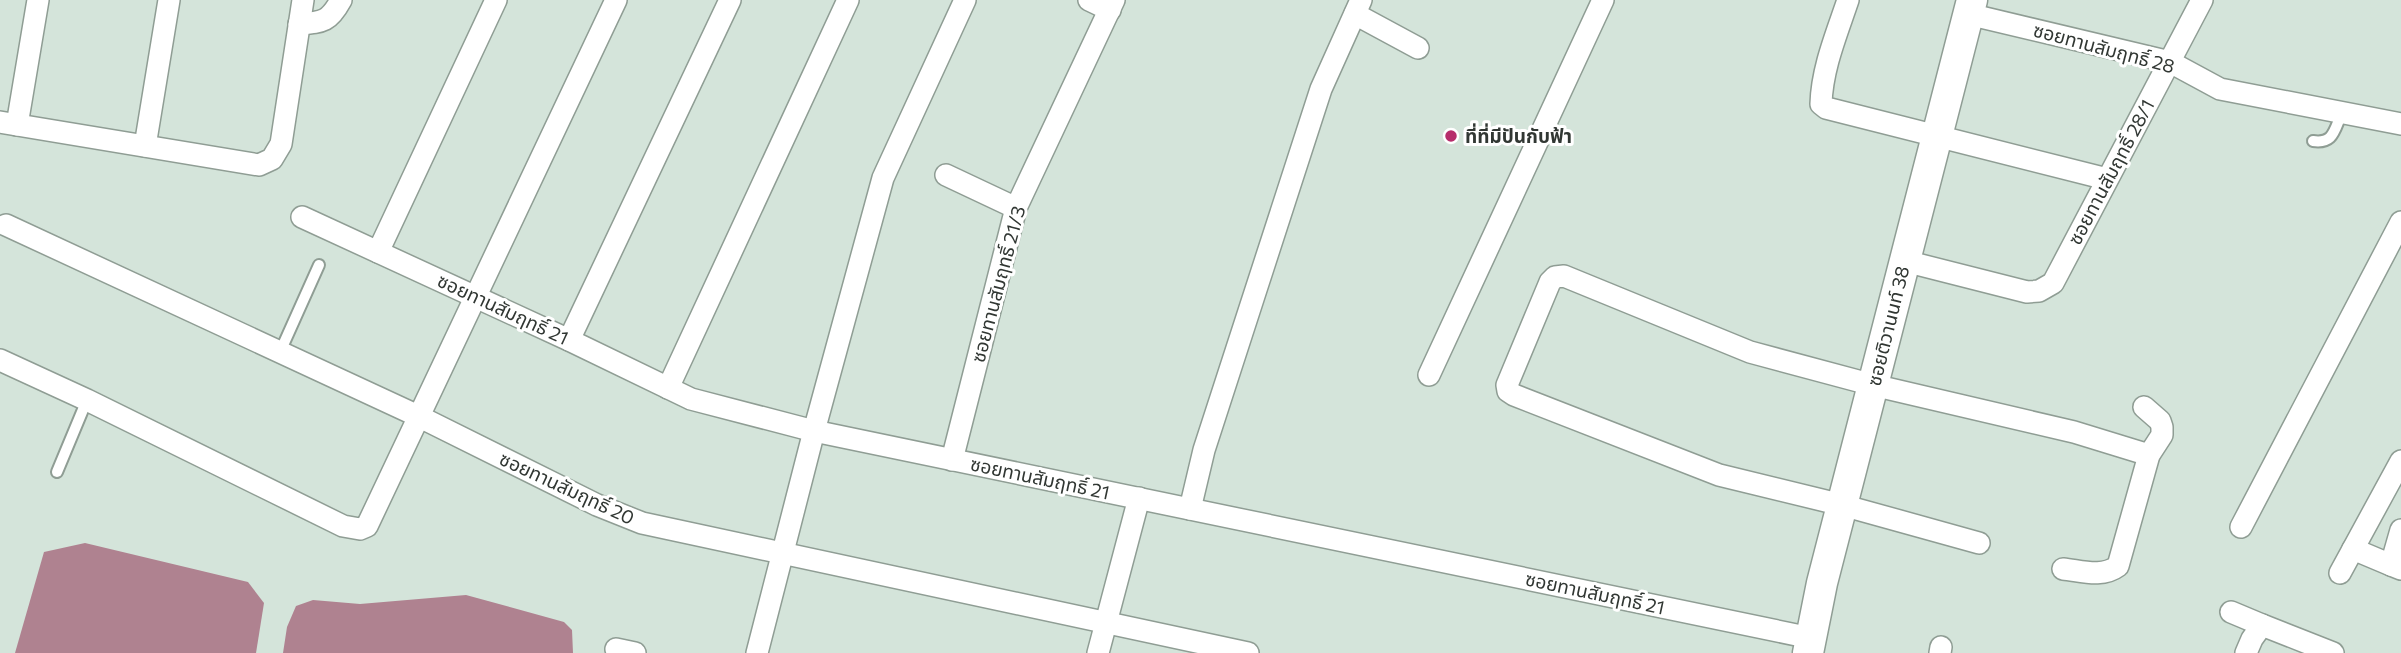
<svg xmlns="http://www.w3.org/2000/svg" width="2401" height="653" font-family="Commissioner,'Noto Sans Thai',sans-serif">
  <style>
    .water { fill: #af8290 }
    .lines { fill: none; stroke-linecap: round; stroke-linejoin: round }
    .lane-casing { stroke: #8f9d94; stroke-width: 14 }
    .street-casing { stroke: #8f9d94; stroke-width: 24 }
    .secondary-casing { stroke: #8f9d94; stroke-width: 33 }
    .lane { stroke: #fff; stroke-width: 10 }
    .street { stroke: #fff; stroke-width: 21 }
    .secondary { stroke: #fff; stroke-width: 30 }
    .poi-dot { fill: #b62d6b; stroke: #fff; stroke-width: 2.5 }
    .labels { text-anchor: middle; stroke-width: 6; stroke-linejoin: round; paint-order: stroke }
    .street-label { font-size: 19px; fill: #313733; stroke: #fff }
    .poi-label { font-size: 19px; font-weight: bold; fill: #313733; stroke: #fff; text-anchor: start }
  </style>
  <rect width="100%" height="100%" fill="#d4e4da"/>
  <g class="water">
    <polygon points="85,543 248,582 264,603 256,653 15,653 44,552"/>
    <polygon points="466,595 564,622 572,630 573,653 283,653 287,627 296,606 313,600 360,604"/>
  </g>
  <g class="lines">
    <defs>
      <g id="lane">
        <path d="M 2313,141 C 2334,144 2334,130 2342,113"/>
        <polyline points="280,352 319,265"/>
        <polyline points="57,472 87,400"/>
      </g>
      <g id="street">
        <polyline points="1089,0 1110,10"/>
        <path d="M 1848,0 C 1837,33 1822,68 1821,104 L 1826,108 L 2107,179"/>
        <polyline points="1355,14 1418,48"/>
        <polyline points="1968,14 2170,62 2220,89 2401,124"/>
        <path d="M 299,24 C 323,22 329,22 341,0"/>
        <polyline points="0,122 259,165 272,159 281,144 303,0"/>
        <polyline points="17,125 38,0"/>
        <polyline points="145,146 169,0"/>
        <polyline points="946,175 1016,208"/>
        <polyline points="302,217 569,340 691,399 814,431 1811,638"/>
        <polyline points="6,225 418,416 597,505 642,523 1248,653"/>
        <polyline points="378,252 496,0"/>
        <polyline points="1905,261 2027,292 2039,291 2053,283 2202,0"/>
        <polyline points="569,340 730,0"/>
        <polyline points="0,360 87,400 343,526 360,529 367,526 616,0"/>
        <polyline points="1429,375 1603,0"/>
        <polyline points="668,388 848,0"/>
        <polyline points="952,460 1016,208 1114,0"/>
        <polyline points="1190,509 1204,450 1321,89 1361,0"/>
        <polyline points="2241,527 2401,222"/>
        <polyline points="2401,530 2391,565 2401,569"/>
        <polyline points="1979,543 1842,505 1719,475 1514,395 1508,391 1507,385 1550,282 1555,277 1564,276 1750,352 1873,385 2074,432 2149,455"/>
        <polyline points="2353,549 2391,565"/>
        <path d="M 2063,569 C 2082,571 2102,578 2118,566 L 2149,455 L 2162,435 L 2162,427 L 2160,421 L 2144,407"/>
        <polyline points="2340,573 2401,461"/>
        <polyline points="2231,612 2262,625"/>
        <polyline points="616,649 635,653"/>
        <polyline points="757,653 814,431 883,178 965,0"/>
        <polyline points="1098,653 1139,498"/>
        <polyline points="1940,653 1941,647"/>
        <polyline points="2246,653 2252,639 2262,625 2333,653"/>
      </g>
      <polyline id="secondary" points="1808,653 1822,583 1972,0"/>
    </defs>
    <use href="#lane" class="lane-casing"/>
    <use href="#street" class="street-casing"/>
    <use href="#secondary" class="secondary-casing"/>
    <use href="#lane" class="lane"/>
    <use href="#street" class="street"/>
    <use href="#secondary" class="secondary"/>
  </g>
  <circle class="poi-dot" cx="1451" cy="136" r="7"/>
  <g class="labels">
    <g class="street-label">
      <text transform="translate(2104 48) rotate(15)" y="7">ซอยทานสัมฤทธิ์ 28</text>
      <text transform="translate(2111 172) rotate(-62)" y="7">ซอยทานสัมฤทธิ์ 28/1</text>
      <text transform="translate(998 284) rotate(-75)" y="7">ซอยทานสัมฤทธิ์ 21/3</text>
      <text transform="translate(503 309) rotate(25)" y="7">ซอยทานสัมฤทธิ์ 21</text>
      <text transform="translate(1888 326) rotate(-76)" y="7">ซอยติวานนท์ 38</text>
      <text transform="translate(1040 478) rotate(12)" y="7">ซอยทานสัมฤทธิ์ 21</text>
      <text transform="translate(567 488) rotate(25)" y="7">ซอยทานสัมฤทธิ์ 20</text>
      <text transform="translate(1595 593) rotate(12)" y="7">ซอยทานสัมฤทธิ์ 21</text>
    </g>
    <g class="poi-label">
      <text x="1465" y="143">ที่ที่มีปันกับฟ้า</text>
    </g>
  </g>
</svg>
